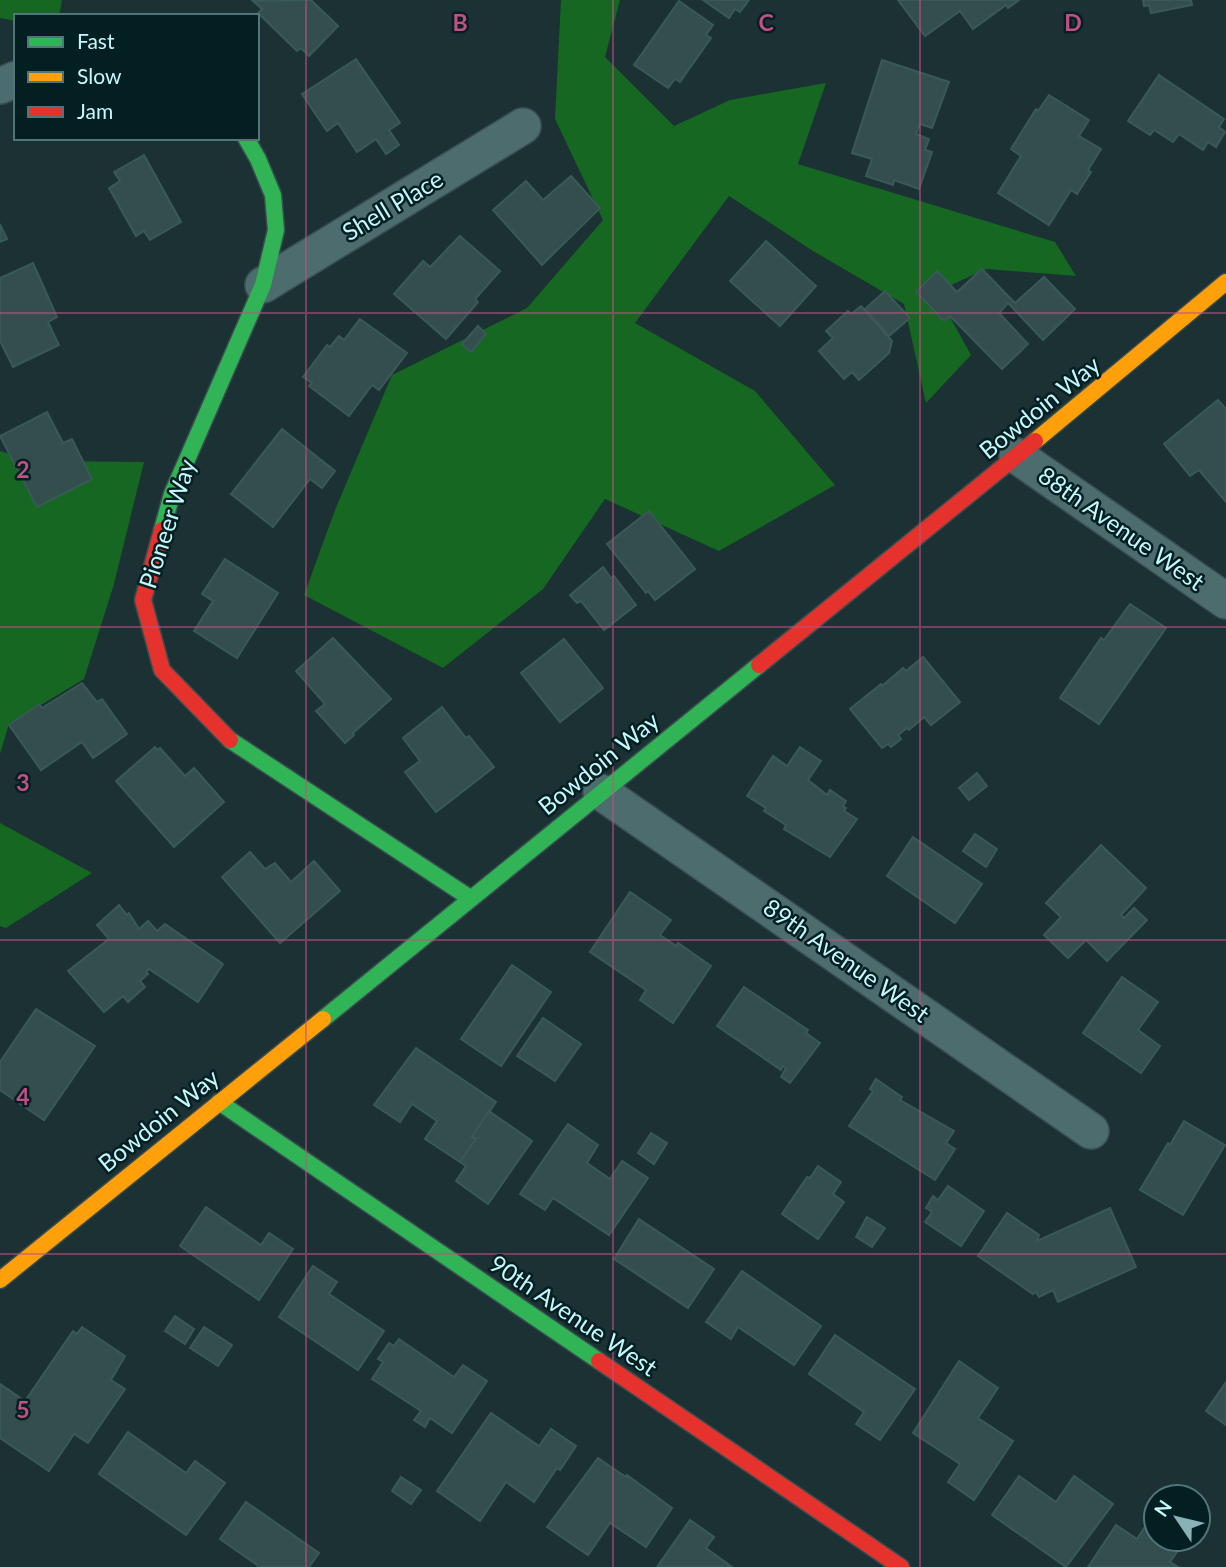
<svg xmlns="http://www.w3.org/2000/svg" width="1226" height="1567" font-family="Lato,sans-serif">
  <style>
    .forest { fill: #156721 }
    .building { fill: #344e4e; stroke: #395958; stroke-width: 2 }
    .lines { fill: none; stroke-linecap: round; stroke-linejoin: round }
    .street-casing { stroke: #394e50; stroke-width: 38 }
    .fast-casing { stroke: #394e50; stroke-width: 19 }
    .slow-casing { stroke: #394e50; stroke-width: 19 }
    .jam-casing { stroke: #394e50; stroke-width: 19 }
    .street { stroke: #4c6c6e; stroke-width: 35 }
    .fast { stroke: #30b455; stroke-width: 16 }
    .slow { stroke: #ff9f0a; stroke-width: 16 }
    .jam { stroke: #e5322d; stroke-width: 16 }
    .grid { fill: none; stroke: #c25084; stroke-width: 2; stroke-opacity: 0.55 }
    .labels { text-anchor: middle; stroke-width: 5; stroke-linejoin: round; paint-order: stroke }
    .street-label { font-size: 24px; fill: #c3f8fe; stroke: #041f21 }
    .grid-label { font-size: 23px; text-anchor: middle; font-weight: bold; fill: #c25084; stroke: #041f21; stroke-width: 5; stroke-linejoin: round; paint-order: stroke }
  </style>
  <rect width="100%" height="100%" fill="#1c3133"/>
  <g class="forest">
    <polygon points="0,0 62,0 59,16 16,16 16,21 0,18"/>
    <polygon points="561,0 620,0 605,57 674,126 730,100 826,83 798,164 1055,242 1076,276 986,269 936,292 971,355 926,403 904,304 813,251 729,196 635,323 755,391 835,485 719,551 605,499 543,589 443,668 304,595 335,510 392,375 527,308 603,220 555,119"/>
    <polygon points="0,451 35,461 144,462 114,584 84,679 9,724 0,754"/>
    <polygon points="0,823 92,873 6,928 0,926"/>
  </g>
  <g class="building">
    <polygon points="311,0 338,26 309,56 301,48 297,51 258,13 262,9 253,1"/>
    <polygon points="703,0 749,0 740,12 735,9 729,18"/>
    <polygon points="898,0 1019,0 1008,8 1006,5 973,29 960,11 925,36"/>
    <polygon points="1143,0 1191,0 1192,5 1151,13 1149,5 1144,6"/>
    <polygon points="679,1 713,25 706,35 711,38 680,82 675,79 668,88 634,65"/>
    <polygon points="356,59 400,123 389,130 399,145 386,154 376,139 357,152 338,123 327,131 302,94"/>
    <polygon points="882,60 949,82 932,128 920,124 916,134 929,139 925,150 932,152 919,189 894,180 893,185 866,176 872,159 852,153"/>
    <polygon points="1159,75 1224,119 1219,127 1225,132 1216,147 1208,142 1203,150 1179,134 1173,142 1154,130 1150,135 1128,121"/>
    <polygon points="1049,95 1089,120 1079,136 1101,149 1088,170 1091,172 1077,194 1071,190 1049,225 998,193 1021,156 1011,149 1036,109 1038,111"/>
    <polygon points="144,155 181,222 150,240 144,231 136,236 109,188 120,181 114,172"/>
    <polygon points="571,176 600,208 542,265 493,210 526,181 543,200"/>
    <polygon points="0,224 7,239 0,242"/>
    <polygon points="460,236 500,271 475,299 478,302 446,339 394,294 423,261 430,267"/>
    <polygon points="766,241 816,286 780,326 730,281"/>
    <polygon points="33,263 57,317 48,322 59,345 13,367 0,341 0,278"/>
    <polygon points="982,269 1015,303 1044,277 1075,309 1043,340 1008,303 999,313 1028,344 1002,369 950,316 944,321 916,292 937,271 957,292"/>
    <polygon points="885,291 910,318 889,336 865,309"/>
    <polygon points="861,306 892,341 889,353 859,380 852,372 844,379 819,351 833,338 826,331 848,311 851,314"/>
    <polygon points="360,319 407,353 379,390 372,385 349,416 309,386 312,383 303,377 327,345 330,347 339,336 344,340"/>
    <polygon points="478,326 486,334 471,352 462,344"/>
    <polygon points="1218,400 1226,409 1226,502 1199,470 1190,476 1164,444"/>
    <polygon points="47,412 63,443 72,439 92,479 37,507 0,436"/>
    <polygon points="282,429 335,471 322,488 310,479 273,527 231,494"/>
    <polygon points="649,511 695,569 655,600 648,591 646,593 607,544"/>
    <polygon points="225,559 278,593 237,658 194,631 213,601 202,594"/>
    <polygon points="603,567 611,578 614,576 636,605 604,630 581,601 577,603 570,595"/>
    <polygon points="1130,604 1166,628 1099,724 1060,698 1101,638 1104,640"/>
    <polygon points="333,638 391,699 353,733 354,735 345,743 316,711 325,704 296,671"/>
    <polygon points="564,639 603,688 560,722 521,673"/>
    <polygon points="923,657 960,702 931,725 924,717 909,730 907,728 898,735 901,739 891,747 888,744 882,748 850,709 881,684 882,686 903,668 906,671"/>
    <polygon points="82,683 97,702 102,699 127,734 93,758 82,742 41,770 9,725 39,704 42,708"/>
    <polygon points="442,707 466,738 469,736 494,767 436,812 405,772 420,761 403,738"/>
    <polygon points="155,747 158,750 160,748 185,776 194,768 224,802 174,847 116,781"/>
    <polygon points="800,747 821,761 808,780 827,795 830,790 846,801 843,806 846,808 844,811 857,819 830,857 784,829 786,825 764,811 766,808 747,796 773,756 787,766"/>
    <polygon points="977,773 987,786 969,800 959,788"/>
    <polygon points="975,834 997,849 986,867 963,851"/>
    <polygon points="913,837 982,884 955,923 887,876"/>
    <polygon points="1101,845 1146,888 1121,915 1124,918 1134,908 1147,920 1107,961 1086,940 1068,958 1044,935 1061,917 1046,903"/>
    <polygon points="250,852 265,869 275,863 291,882 314,861 340,891 280,943 222,877"/>
    <polygon points="630,892 671,920 660,935 676,946 678,943 711,966 673,1023 640,1000 646,990 590,952"/>
    <polygon points="119,905 127,915 129,913 139,929 148,921 157,931 165,924 223,964 198,1002 149,969 146,972 148,974 140,981 145,987 128,1002 123,996 104,1012 68,971 109,939 97,925"/>
    <polygon points="512,965 551,992 501,1066 461,1039"/>
    <polygon points="1122,977 1158,1002 1138,1030 1160,1046 1141,1073 1083,1033"/>
    <polygon points="744,987 808,1030 806,1033 820,1043 790,1083 781,1077 786,1068 783,1066 781,1070 717,1026"/>
    <polygon points="36,1009 95,1046 44,1120 0,1090 0,1062"/>
    <polygon points="543,1018 581,1044 555,1081 517,1056"/>
    <polygon points="416,1048 496,1102 472,1137 476,1139 460,1162 425,1139 437,1121 412,1104 400,1122 374,1105"/>
    <polygon points="876,1079 902,1097 900,1100 954,1131 946,1143 955,1149 935,1180 849,1126 873,1091 870,1089"/>
    <polygon points="489,1111 532,1141 488,1204 456,1181 466,1166 460,1162 476,1139 472,1137"/>
    <polygon points="1184,1121 1225,1145 1183,1215 1140,1190 1168,1143 1170,1145"/>
    <polygon points="568,1124 598,1145 587,1163 610,1179 622,1161 648,1178 609,1235 553,1198 545,1210 520,1194"/>
    <polygon points="651,1133 667,1143 654,1164 638,1153"/>
    <polygon points="818,1166 841,1182 833,1194 844,1202 818,1239 782,1214 807,1177 810,1178"/>
    <polygon points="948,1186 984,1211 961,1246 925,1222 932,1212 926,1208 933,1196 938,1200"/>
    <polygon points="206,1207 261,1245 269,1233 293,1249 259,1300 180,1246"/>
    <polygon points="1110,1208 1136,1267 1058,1302 1053,1290 1039,1297 1036,1292 1033,1294 978,1256 1007,1213 1039,1235 1037,1241"/>
    <polygon points="867,1217 885,1228 872,1247 856,1237"/>
    <polygon points="639,1219 714,1269 688,1308 614,1259"/>
    <polygon points="313,1266 337,1282 329,1294 384,1331 358,1370 279,1317"/>
    <polygon points="742,1271 821,1326 794,1365 738,1327 731,1339 706,1322"/>
    <polygon points="175,1316 194,1329 185,1344 165,1331"/>
    <polygon points="82,1327 125,1356 111,1380 125,1389 88,1443 74,1434 49,1471 0,1438 0,1384 25,1401 73,1331 77,1334"/>
    <polygon points="204,1327 232,1345 218,1366 190,1348"/>
    <polygon points="835,1335 915,1389 880,1440 856,1424 864,1412 809,1374"/>
    <polygon points="399,1339 454,1377 463,1365 487,1381 452,1433 430,1418 425,1427 414,1420 421,1411 372,1379 383,1362 378,1359 389,1343 394,1346"/>
    <polygon points="959,1361 998,1388 978,1418 1013,1441 974,1500 948,1482 960,1464 913,1433"/>
    <polygon points="1226,1382 1226,1425 1206,1411"/>
    <polygon points="491,1413 539,1446 551,1429 576,1446 560,1470 557,1468 534,1502 506,1482 480,1521 437,1491"/>
    <polygon points="128,1432 186,1473 195,1461 225,1483 186,1535 99,1474"/>
    <polygon points="598,1458 626,1477 627,1475 672,1508 646,1547 610,1523 588,1555 547,1527"/>
    <polygon points="1019,1476 1056,1502 1074,1476 1113,1504 1066,1567 992,1515"/>
    <polygon points="401,1477 421,1490 411,1504 392,1491"/>
    <polygon points="246,1502 319,1553 309,1567 260,1567 220,1539"/>
    <polygon points="1150,1519 1156,1523 1156,1539 1180,1539 1184,1542 1170,1562 1178,1567 1088,1567 1116,1525 1137,1539"/>
    <polygon points="690,1520 714,1537 706,1548 732,1567 657,1567"/>
  </g>
  <g class="lines">
    <defs>
      <g id="street">
        <polyline points="0,86 16,79"/>
        <polyline points="263,285 523,126"/>
        <polyline points="1017,456 1226,601"/>
        <polyline points="601,792 1091,1131"/>
      </g>
      <g id="fast">
        <polyline points="162,530 172,494 263,285 276,230 273,195 258,159 246,138"/>
        <polyline points="230,740 470,898"/>
        <polyline points="323,1019 759,665"/>
        <polyline points="219,1102 599,1361"/>
      </g>
      <g id="slow">
        <polyline points="1035,441 1226,282"/>
        <polyline points="0,1280 323,1019"/>
      </g>
      <g id="jam">
        <polyline points="162,530 143,600 162,670 230,740"/>
        <polyline points="759,665 1035,441"/>
        <polyline points="599,1361 901,1567"/>
      </g>
    </defs>
    <use href="#street" class="street-casing"/>
    <use href="#fast" class="fast-casing"/>
    <use href="#slow" class="slow-casing"/>
    <use href="#jam" class="jam-casing"/>
    <use href="#street" class="street"/>
    <use href="#fast" class="fast"/>
    <use href="#slow" class="slow"/>
    <use href="#jam" class="jam"/>
  </g>
  <path class="grid" d="M 306,0 L 306,1567M 613,0 L 613,1567M 920,0 L 920,1567M 0,313 L 1226,313M 0,627 L 1226,627M 0,940 L 1226,940M 0,1254 L 1226,1254"/>
  <g class="labels">
    <g class="street-label">
      <text transform="translate(393 206) rotate(-31)" y="8">Shell Place</text>
      <text transform="translate(1040 408) rotate(-39)" y="8">Bowdoin Way</text>
      <text transform="translate(168 524) rotate(-72)" y="8">Pioneer Way</text>
      <text transform="translate(1121 529) rotate(35)" y="8">88th Avenue West</text>
      <text transform="translate(599 764) rotate(-39)" y="8">Bowdoin Way</text>
      <text transform="translate(846 961) rotate(35)" y="8">89th Avenue West</text>
      <text transform="translate(159 1121) rotate(-39)" y="8">Bowdoin Way</text>
      <text transform="translate(573 1316) rotate(34)" y="8">90th Avenue West</text>
    </g>
  </g>
  <g class="grid-label">
    <text x="460" y="31">B</text>
    <text x="766" y="31">C</text>
    <text x="1073" y="31">D</text>
    <text x="23" y="478">2</text>
    <text x="23" y="791">3</text>
    <text x="23" y="1105">4</text>
    <text x="23" y="1418">5</text>
  </g>
  <rect x="14" y="14" width="245" height="126" fill="#041f21" stroke="#507679" stroke-width="2"/>
  <rect x="28" y="37" width="35" height="10" fill="#30b455" stroke="#507679" stroke-width="2"/>
  <text x="77" y="49" font-size="21" fill="#c3f8fe">Fast</text>
  <rect x="28" y="72" width="35" height="10" fill="#ff9f0a" stroke="#507679" stroke-width="2"/>
  <text x="77" y="84" font-size="21" fill="#c3f8fe">Slow</text>
  <rect x="28" y="107" width="35" height="10" fill="#e5322d" stroke="#507679" stroke-width="2"/>
  <text x="77" y="119" font-size="21" fill="#c3f8fe">Jam</text>
  <g transform="translate(1177 1518) rotate(305)"><circle r="33" fill="#041f21" stroke="#507679" stroke-width="2"/>
  <path d="M0-5L12 26L0 18L-12 26Z" fill="#89b2b7"/>
  <text y="-10" font-size="19" font-weight="bold" text-anchor="middle" fill="#c3f8fe">N</text>
  </g>
</svg>
